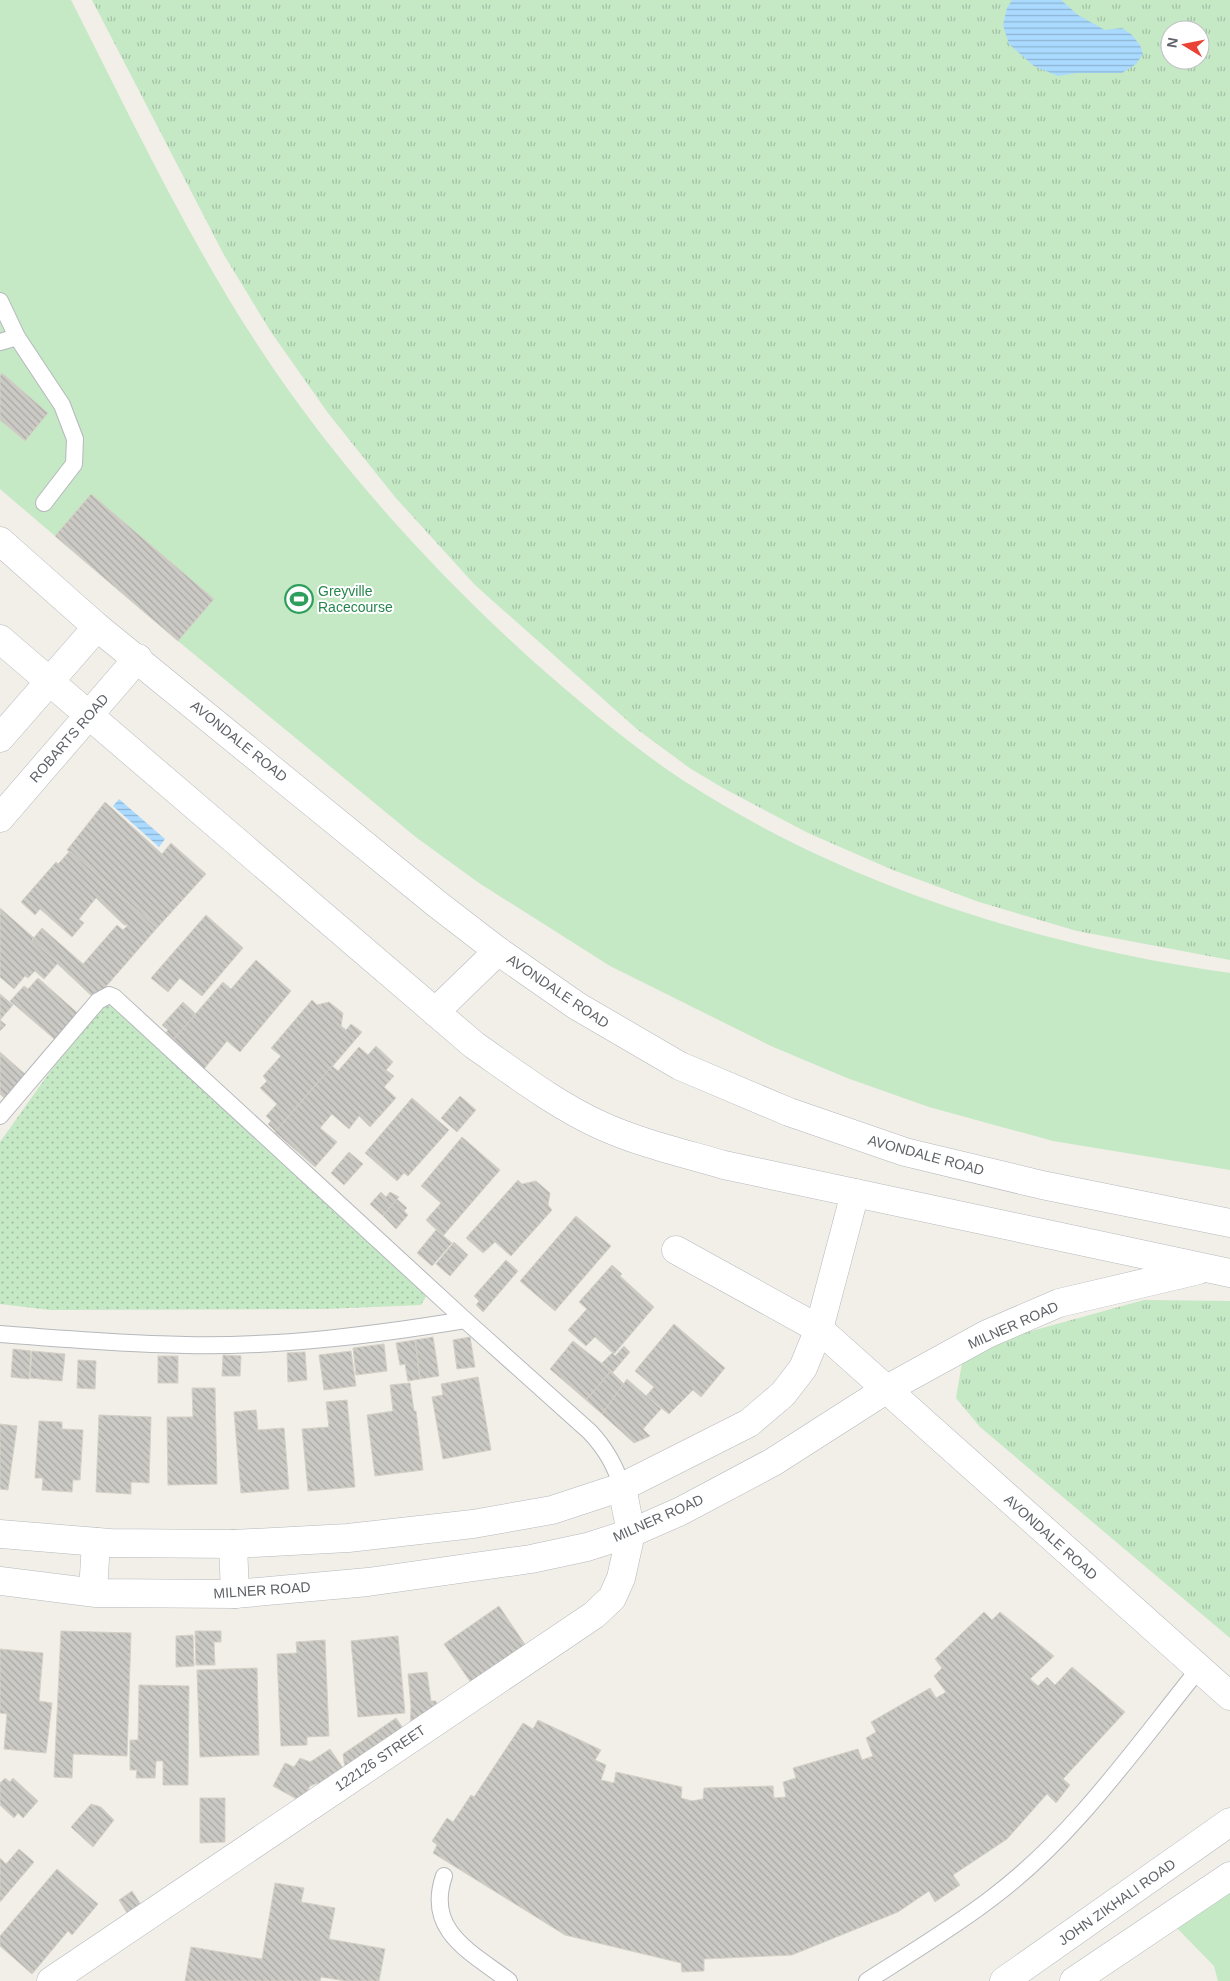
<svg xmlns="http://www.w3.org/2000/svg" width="1230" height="1981" font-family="Arial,sans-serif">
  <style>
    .grass { fill: url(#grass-tufts); fill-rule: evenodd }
    .park { fill: url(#park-dots) }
    .garden { fill: #c5e8c5 }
    .water { fill: url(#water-rules) }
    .building { fill: url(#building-back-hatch); stroke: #d6d1c6 }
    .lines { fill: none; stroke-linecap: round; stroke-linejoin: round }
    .service-casing { stroke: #b5b8bc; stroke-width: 18 }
    .minor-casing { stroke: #b5b8bc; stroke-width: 29 }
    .secondary-casing { stroke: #b6babf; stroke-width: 29 }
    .service { stroke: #fff; stroke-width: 16 }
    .minor { stroke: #fff; stroke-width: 28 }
    .secondary { stroke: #fff; stroke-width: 28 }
    .labels { text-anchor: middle; stroke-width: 4; stroke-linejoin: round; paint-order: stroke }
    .leisure-label { font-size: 14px; fill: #27864d; stroke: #fff; text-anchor: start }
    .street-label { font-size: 14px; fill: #5f6368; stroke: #fff }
  </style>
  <defs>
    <pattern id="grass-tufts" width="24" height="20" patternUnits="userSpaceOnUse" patternTransform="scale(1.25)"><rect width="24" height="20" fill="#c5e8c5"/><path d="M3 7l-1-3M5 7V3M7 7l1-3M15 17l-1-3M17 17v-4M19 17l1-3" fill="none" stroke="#a3c0a4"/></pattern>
    <pattern id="park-dots" width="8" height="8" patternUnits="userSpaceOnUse" patternTransform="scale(1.25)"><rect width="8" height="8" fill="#c5e8c5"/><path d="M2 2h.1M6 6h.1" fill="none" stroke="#a3c0a4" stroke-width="1.8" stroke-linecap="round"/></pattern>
    <pattern id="water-rules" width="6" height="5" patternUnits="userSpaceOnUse" patternTransform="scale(1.25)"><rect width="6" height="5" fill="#aadaff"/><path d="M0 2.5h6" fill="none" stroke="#8eb4d2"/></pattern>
    <pattern id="building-back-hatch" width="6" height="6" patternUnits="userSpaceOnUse" patternTransform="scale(1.25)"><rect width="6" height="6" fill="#cccac5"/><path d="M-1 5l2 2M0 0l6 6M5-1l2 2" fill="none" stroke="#a9a8a4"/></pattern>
  </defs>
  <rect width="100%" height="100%" fill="#f1efe8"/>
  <g class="grass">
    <path d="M 92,0 L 1230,0 L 1230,960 L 1077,931 L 979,902 L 893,870 L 808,833 L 723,788 L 691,769 L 638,730 L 475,585 L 395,497 L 328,413 L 271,332 L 224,255 ZM 1170,30 L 1200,30 L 1200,60 L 1170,60 Z"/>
    <polygon points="1144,1300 1230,1301 1230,1638 980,1427 956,1398 962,1363 1017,1335"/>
  </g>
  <polygon class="park" points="111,986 432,1286 421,1305 325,1309 50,1310 0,1304 0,1142"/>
  <g class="garden">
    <path d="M 0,0 L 71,0 C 130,116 186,235 257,344 C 334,462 430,568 534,662 C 582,704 631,746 684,781 C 846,886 1040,946 1230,973 L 1230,1170 L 1053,1141 L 929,1107 L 847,1078 L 771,1046 L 610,966 L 479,883 L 417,838 L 178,641 L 0,489 Z"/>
    <polygon points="1230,1893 1230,1981 1218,1981 1214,1966 1175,1926"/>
  </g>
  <g class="water">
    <polygon points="1012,0 1061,0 1078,15 1105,30 1122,28 1131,34 1140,45 1143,54 1136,64 1122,73 1076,73 1058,76 1034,66 1009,44 1003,25 1007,8"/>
    <polygon points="119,799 165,839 159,847 113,806"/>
  </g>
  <g class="building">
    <polygon points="2,373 48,413 25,441 0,420 0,376"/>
    <polygon points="91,494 214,599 178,641 55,536"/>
    <polygon points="105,802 162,854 171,843 206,874 157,928 67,850"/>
    <polygon points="70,851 157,928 95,999 32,940 42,928 83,964 117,925 123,930 128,925 124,925 96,898 79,919 84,923 72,937 40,909 35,915 21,902 56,862 58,864"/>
    <polygon points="0,908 34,938 32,940 58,963 44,979 35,971 28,978 25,976 14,989 0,977"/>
    <polygon points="206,915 243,948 202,996 180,978 168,992 151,978"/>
    <polygon points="256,960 291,991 240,1052 227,1041 204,1069 172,1041 223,982 231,989"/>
    <polygon points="38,978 81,1016 59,1043 10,1001 24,986 28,989"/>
    <polygon points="0,994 13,1005 0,1020 6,1025 0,1031"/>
    <polygon points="312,1000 317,1005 329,1002 343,1013 341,1026 346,1030 351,1024 362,1032 276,1132 268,1124 271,1121 266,1116 277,1104 260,1088 267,1081 263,1076 281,1056 271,1048"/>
    <polygon points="183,1002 196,1014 172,1041 165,1034 168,1030 162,1025"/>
    <polygon points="376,1046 393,1062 386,1070 394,1076 384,1087 396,1098 370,1127 359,1116 349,1129 332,1114 320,1128 337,1142 315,1167 275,1132 332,1066 338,1071 359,1047 368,1055"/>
    <polygon points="0,1052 26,1075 5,1099 0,1094"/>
    <polygon points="460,1096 476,1110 457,1132 441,1118"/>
    <polygon points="412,1098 449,1130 408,1176 404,1173 397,1181 365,1153"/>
    <polygon points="462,1137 500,1170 443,1236 426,1220 441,1203 421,1186"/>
    <polygon points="349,1152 363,1164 344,1185 331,1173"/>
    <polygon points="518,1180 522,1184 536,1181 550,1193 548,1205 552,1210 511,1256 495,1242 483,1253 466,1238"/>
    <polygon points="381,1192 386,1197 390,1192 399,1197 383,1216 370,1204"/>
    <polygon points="397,1199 407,1208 404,1211 408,1215 396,1229 383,1216"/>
    <polygon points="576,1216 611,1246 555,1311 520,1281"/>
    <polygon points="436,1230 452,1243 432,1266 417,1253"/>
    <polygon points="454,1242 468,1255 450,1276 436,1264"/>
    <polygon points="506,1260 518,1271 483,1312 476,1305 479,1301 474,1296"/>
    <polygon points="612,1265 622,1274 620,1276 654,1307 614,1354 595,1337 586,1346 568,1330 587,1309 579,1302"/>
    <polygon points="674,1324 725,1368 701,1397 693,1390 669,1414 646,1396 654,1387 635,1371"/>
    <polygon points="433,1337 439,1376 420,1379 415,1340"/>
    <polygon points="470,1337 475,1367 457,1369 453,1340"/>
    <polygon points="415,1340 420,1379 408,1381 405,1364 400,1365 396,1343"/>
    <polygon points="573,1341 611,1371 586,1400 550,1369"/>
    <polygon points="384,1344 387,1371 356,1375 353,1348"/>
    <polygon points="624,1346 630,1352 613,1372 602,1363 612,1353 615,1356"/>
    <polygon points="13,1349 31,1351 29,1379 11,1377"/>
    <polygon points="32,1351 65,1354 62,1381 30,1378"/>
    <polygon points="351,1351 356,1386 324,1390 319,1355"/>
    <polygon points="305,1352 307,1380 288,1382 287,1353"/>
    <polygon points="223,1355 241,1356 240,1376 222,1376"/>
    <rect x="158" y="1356" width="20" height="27"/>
    <polygon points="78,1360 96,1361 95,1389 77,1388"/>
    <polygon points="611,1371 625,1385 602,1414 586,1400"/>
    <polygon points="478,1377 491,1450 443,1459 432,1397 443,1395 441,1384"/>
    <polygon points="627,1379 661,1409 643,1429 650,1436 634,1443 602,1414"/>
    <polygon points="410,1383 414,1411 416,1411 423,1470 375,1476 367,1415 393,1411 390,1385"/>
    <polygon points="192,1388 215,1388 217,1484 168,1485 167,1417 193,1417"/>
    <polygon points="347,1400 355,1487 308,1491 302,1429 329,1427 326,1402"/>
    <polygon points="256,1410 258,1430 284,1428 289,1489 241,1493 234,1412"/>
    <polygon points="99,1415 151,1417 149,1483 131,1482 131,1494 96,1492"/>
    <polygon points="39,1421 62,1422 62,1429 83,1430 80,1480 73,1480 72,1492 42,1490 43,1478 35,1478"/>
    <polygon points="0,1424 17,1426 8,1490 0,1489"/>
    <polygon points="499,1606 526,1646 472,1684 444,1644"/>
    <polygon points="984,1612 992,1620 1000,1612 1054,1656 1030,1679 1038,1686 1047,1677 1055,1685 1072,1667 1125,1712 1063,1779 1070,1785 1056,1803 1047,1794 1007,1839 953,1875 960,1885 935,1902 929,1891 898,1912 792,1955 704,1959 704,1971 682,1972 681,1963 565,1935 433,1853 437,1845 432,1841 447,1818 453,1822 471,1795 474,1797 523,1723 533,1729 538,1720 601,1750 595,1760 606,1765 601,1780 614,1783 616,1772 682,1787 681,1798 692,1801 703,1799 704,1788 773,1786 774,1798 786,1797 783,1782 796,1778 793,1768 858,1749 862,1760 873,1756 866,1738 876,1732 871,1722 930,1688 936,1698 946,1692 934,1676 942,1668 935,1659"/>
    <polygon points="61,1631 131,1633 127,1756 73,1754 72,1778 54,1777"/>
    <polygon points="195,1631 221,1631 221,1642 214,1642 215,1665 196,1665"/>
    <polygon points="193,1635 194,1666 176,1667 176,1636"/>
    <polygon points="398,1636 405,1713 358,1717 351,1641"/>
    <polygon points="325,1640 329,1736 307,1737 307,1745 281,1746 277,1654 297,1653 296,1642"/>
    <polygon points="0,1649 43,1653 39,1701 52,1703 46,1753 4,1749 7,1714 0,1713"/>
    <polygon points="257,1668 259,1755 200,1757 197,1670"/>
    <polygon points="427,1672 431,1701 436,1701 438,1714 410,1732 411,1706 408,1674"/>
    <polygon points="139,1685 189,1686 188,1785 163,1785 163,1761 156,1761 155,1778 136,1778 137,1770 130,1770 130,1740 138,1740"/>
    <polygon points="396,1718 407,1734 345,1768 343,1754"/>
    <polygon points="330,1749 347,1774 322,1791 318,1783 310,1786 302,1802 273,1786 285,1763 294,1767 300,1758 310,1762"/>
    <polygon points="5,1778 10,1782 13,1778 38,1801 23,1818 18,1813 14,1818 0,1805 0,1783"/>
    <polygon points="200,1798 225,1798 225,1842 200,1843"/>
    <polygon points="91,1804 101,1807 114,1820 93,1847 71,1827"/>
    <polygon points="19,1849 34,1862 0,1902 0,1858 6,1864"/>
    <polygon points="57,1869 98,1904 72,1935 68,1931 32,1974 0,1946 0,1936"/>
    <polygon points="275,1883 304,1888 301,1902 335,1908 329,1939 385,1949 379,1981 346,1981 321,1977 320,1981 185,1981 191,1947 262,1959"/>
    <polygon points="132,1891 145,1911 132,1921 119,1900"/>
  </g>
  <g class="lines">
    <defs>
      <g id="service">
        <polyline points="0,301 17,337 62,405 75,439 74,464 44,503"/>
        <polyline points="0,342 17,337"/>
        <path d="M 0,1116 L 98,1001 L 109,995 L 114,997 L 465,1320 L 590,1432 C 606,1449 615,1465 622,1487"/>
        <path d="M 0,1334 C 62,1339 124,1344 186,1345 C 279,1347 374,1335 465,1320"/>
        <path d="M 444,1876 C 425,1931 471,1952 509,1981"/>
        <path d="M 867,1981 C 909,1954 953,1928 993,1897 C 1074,1836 1135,1748 1198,1670"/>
      </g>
      <g id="minor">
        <polyline points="0,541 97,627 437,904 498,951 577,1006 680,1066 789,1112 905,1152 1042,1185 1230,1223"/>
        <path d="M 0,639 L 474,1045 C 513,1072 556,1105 600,1125 C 639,1143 683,1153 724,1165 L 1230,1273"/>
        <polyline points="0,738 97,627"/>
        <polyline points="0,818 138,658"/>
        <polyline points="435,1012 498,951"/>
        <polyline points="676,1250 819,1329 1230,1696"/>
        <polyline points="0,1534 110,1543 233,1544 348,1538 473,1524 552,1510 622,1487 749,1423 783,1394 803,1368 819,1329 855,1193"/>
        <polyline points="233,1544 235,1594"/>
        <polyline points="0,1581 96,1593 235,1594 368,1582 531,1559 587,1547 631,1533 681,1511 773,1462 887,1389 987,1334 1059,1303 1199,1270"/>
        <polyline points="93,1592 96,1542"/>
        <polyline points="51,1981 594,1615 612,1598 621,1578 631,1533 622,1487"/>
      </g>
      <g id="secondary">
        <polyline points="1004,1981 1230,1822"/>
        <polyline points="1074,1981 1230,1876"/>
      </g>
    </defs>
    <use href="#service" class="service-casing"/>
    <use href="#minor" class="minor-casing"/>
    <use href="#secondary" class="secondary-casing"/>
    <use href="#service" class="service"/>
    <use href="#minor" class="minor"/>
    <use href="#secondary" class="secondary"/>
  </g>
  <defs>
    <symbol id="stadium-ring" viewBox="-11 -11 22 22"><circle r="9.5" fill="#fff" stroke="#2e9e5b" stroke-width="1.5"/><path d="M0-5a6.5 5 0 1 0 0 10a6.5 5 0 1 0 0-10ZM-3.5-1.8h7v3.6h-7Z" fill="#2e9e5b"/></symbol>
  </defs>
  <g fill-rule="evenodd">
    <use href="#stadium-ring" x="283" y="583" width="32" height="32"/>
  </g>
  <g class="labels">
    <g class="leisure-label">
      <text x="318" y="596">Greyville<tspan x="318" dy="16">Racecourse</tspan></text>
    </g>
    <g class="street-label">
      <text transform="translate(69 738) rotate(-49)" y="5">ROBARTS ROAD</text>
      <text transform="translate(239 741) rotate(39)" y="5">AVONDALE ROAD</text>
      <text transform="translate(558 991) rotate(34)" y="5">AVONDALE ROAD</text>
      <text transform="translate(926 1155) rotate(15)" y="5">AVONDALE ROAD</text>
      <text transform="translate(1013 1325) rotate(-24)" y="5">MILNER ROAD</text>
      <text transform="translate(658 1518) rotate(-24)" y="5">MILNER ROAD</text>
      <text transform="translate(1051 1537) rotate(42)" y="5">AVONDALE ROAD</text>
      <text transform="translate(262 1590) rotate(-4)" y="5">MILNER ROAD</text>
      <text transform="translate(380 1758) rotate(-34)" y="5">122126 STREET</text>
      <text transform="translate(1117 1902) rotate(-35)" y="5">JOHN ZIKHALI ROAD</text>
    </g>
  </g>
  <g transform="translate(1185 45) rotate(280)"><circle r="24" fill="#ffffff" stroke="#bfc1c3"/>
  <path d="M0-4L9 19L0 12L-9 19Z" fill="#ea4335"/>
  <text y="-8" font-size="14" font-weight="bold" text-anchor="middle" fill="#5f6368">N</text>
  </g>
</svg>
